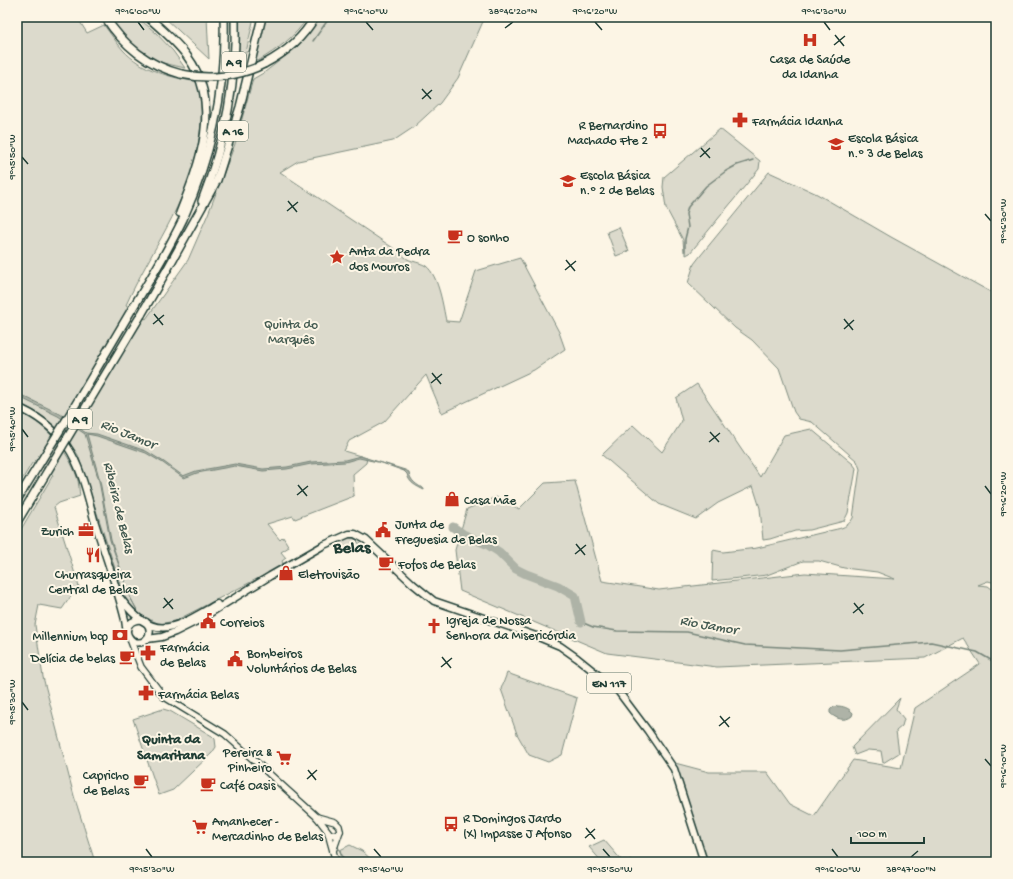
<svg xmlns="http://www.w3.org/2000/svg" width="1013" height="879" font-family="'Gochi Hand',sans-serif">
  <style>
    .green { fill: #dcdacc; stroke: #7e8c80 }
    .water { fill: #aeb3a7; stroke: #758479 }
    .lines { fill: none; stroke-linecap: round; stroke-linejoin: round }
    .stream { stroke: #758479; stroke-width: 1.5 }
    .river { stroke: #aeb3a7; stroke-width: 9 }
    .secondary-casing { stroke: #1f3d34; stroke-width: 8 }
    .primary-casing { stroke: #1f3d34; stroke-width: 9 }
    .motorway-casing { stroke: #1f3d34; stroke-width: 10 }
    .secondary { stroke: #fcf5e5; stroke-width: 5.5 }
    .primary { stroke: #fcf5e5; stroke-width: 6 }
    .motorway { stroke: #fcf5e5; stroke-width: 7 }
    .motorway-bridge-casing { stroke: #1f3d34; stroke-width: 10; stroke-linecap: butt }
    .motorway-bridge { stroke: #fcf5e5; stroke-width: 7 }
    .ticks { fill: none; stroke: #1f3d34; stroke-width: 1.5 }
    .labels { text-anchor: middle; stroke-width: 4; stroke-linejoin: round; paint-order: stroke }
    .shield { fill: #fcf5e5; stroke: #617469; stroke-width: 1 }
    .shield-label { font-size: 12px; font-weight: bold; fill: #1f3d34 }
    .poi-label { font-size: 13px; fill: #1f3d34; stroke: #fcf5e5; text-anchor: start }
    .park-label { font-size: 13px; fill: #455c52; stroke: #fcf5e5 }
    .water-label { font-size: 14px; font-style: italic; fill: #435a51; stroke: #fcf5e5 }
    .neighbourhood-label { font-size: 14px; font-weight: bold; fill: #1f3d34; stroke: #fcf5e5 }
    .district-label { font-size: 17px; font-weight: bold; fill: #1f3d34; stroke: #fcf5e5 }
    .neatline { fill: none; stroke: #1f3d34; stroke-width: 1.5 }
    .ticks-label { font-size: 10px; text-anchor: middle; fill: #1f3d34 }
  </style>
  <rect width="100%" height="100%" fill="#fcf5e5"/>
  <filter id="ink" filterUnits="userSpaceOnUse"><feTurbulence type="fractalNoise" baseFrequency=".025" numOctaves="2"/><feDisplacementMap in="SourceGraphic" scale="8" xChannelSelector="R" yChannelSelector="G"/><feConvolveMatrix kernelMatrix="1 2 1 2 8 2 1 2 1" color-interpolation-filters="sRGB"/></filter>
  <g filter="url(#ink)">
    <g class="green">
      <path d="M 17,17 L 77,17 L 87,33 L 104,25 C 110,33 116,42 123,50 C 141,70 172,78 198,82 C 203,103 202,124 198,145 C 187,205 150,251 126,305 L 146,319 L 188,260 L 208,214 L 235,144 L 253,79 L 265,72 L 297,47 L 320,17 L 485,17 L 458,78 L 440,103 L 414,127 L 393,141 L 298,161 L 280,172 L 402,254 C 407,262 418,261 426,266 C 439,276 443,307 446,321 L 459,322 L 476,271 L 520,258 L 559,332 L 565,349 L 534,370 L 442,413 L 426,375 L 384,422 L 349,441 L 344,451 L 367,458 L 366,463 L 353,474 L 354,496 L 295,519 L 293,516 L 267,524 L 280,540 L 283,537 L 289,547 L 281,552 L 286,558 L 282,561 L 284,565 L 175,621 L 159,624 L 137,613 L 125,599 L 78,455 C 64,433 43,411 17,404 Z"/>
      <path d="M 109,17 L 137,17 L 155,32 L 173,51 L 185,68 C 178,66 170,65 163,63 C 142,54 120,37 109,17 Z"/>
      <polygon points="164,17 207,17 209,59"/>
      <polygon points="239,17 254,17 243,66 239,67"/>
      <path d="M 265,17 L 308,17 C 294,38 279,48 258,61 L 254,59 Z"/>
      <polygon points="720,129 760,161 759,169 690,253 686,255 686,252 684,252 683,240 666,208 663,187 664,177"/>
      <path d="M 769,172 L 817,194 L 891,237 L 996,295 L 996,583 L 988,581 L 978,585 L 988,586 L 996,592 L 996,862 L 707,862 L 675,763 L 709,772 L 767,772 L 790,804 L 814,816 L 853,760 L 901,768 L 915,708 L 980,664 L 963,638 L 925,658 L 717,667 L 607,653 L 460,591 L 455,550 L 467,509 L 496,497 L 519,509 L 545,483 L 575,481 L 602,581 L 659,590 L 805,573 L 895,579 L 877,572 L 844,568 L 819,561 L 803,561 L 767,575 L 712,581 L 713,550 L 723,552 L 757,548 L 833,530 C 842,528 848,527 853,518 L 860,469 L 857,461 L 812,422 L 799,419 L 794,412 L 779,368 L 752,340 L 735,328 L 688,283 L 694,264 L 701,255 Z"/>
      <polygon points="619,227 629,251 616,256 607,232"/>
      <polygon points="697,384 760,477 784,435 811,429 853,464 856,468 855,475 848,513 844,521 809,530 795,531 770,539 763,540 760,508 753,486 718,503 696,519 659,504 602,455 633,425 662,452 682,421 676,398"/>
      <path d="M 17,412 C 44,421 68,451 77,477 C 79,483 79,490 80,496 L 59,503 L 54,507 L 80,590 L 71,596 L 62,609 L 39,605 L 35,625 L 43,677 L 74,796 L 95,862 L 17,862 L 17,536 L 53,475 L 35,462 L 32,463 L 17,488 Z"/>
      <polygon points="346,538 353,538 358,541 357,542 361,544 351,554 340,550 332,544"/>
      <polygon points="507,673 577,698 562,755 548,762 529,755 517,734 501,689"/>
      <polygon points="900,698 896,709 904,719 902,726 896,731 899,753 883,763 881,751 868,750 855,755 852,747"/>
      <polygon points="163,709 170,711 212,736 215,739 216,747 212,753 173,790 159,795 133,719"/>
      <polygon points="604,840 623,862 623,860 646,862 602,862 589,847"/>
      <polygon points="350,845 362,851 374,862 342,862 340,850"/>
    </g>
    <g class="water">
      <path d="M 17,393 L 60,414 L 86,433 L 97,434 L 146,451 L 164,462 L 183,476 L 196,471 L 235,464 L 263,469 L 287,467 L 311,462 L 345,460 L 360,456 L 405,470 L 409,472 C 410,481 417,485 424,489 L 424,490 C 416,486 409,483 407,474 L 404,471 L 382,463 L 359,458 L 345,462 L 311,464 L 287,469 L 263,471 L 235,466 L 197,473 L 184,478 L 182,477 L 163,463 L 146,453 L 97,436 L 87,434 L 100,481 L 111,540 L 130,597 L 137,610 L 130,597 L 110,540 L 99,481 L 85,434 L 58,416 L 17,396 Z"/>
      <path d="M 837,706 C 843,706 849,708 853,713 L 852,716 C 845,722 836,719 830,713 L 830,710 L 832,708 Z"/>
    </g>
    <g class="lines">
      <g class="stream">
        <polyline points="313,41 330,17"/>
        <polyline points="685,251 685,239 688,227 686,214 688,207 706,186 726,171 737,165 753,160"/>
        <polyline points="581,622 593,627 617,631 687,632 745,645 840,650 931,642 977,652 996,663"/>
        <polyline points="338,847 345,862"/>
      </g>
      <polyline class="river" points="453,527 463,534 488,545 499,552 516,569 526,574 558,586 575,596 581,622"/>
      <defs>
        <g id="secondary">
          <polyline points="130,639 141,667 163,696 225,734 317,817 330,834 335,835 340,831"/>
          <polyline points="317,817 335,822 339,826 340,831 333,851"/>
          <polyline points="328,833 336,862"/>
        </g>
        <g id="primary">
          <path d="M 17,407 C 37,415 54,429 67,446 C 82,468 88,498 95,523 C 105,555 117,587 125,620 C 126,625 126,633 129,637 C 138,651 158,636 146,622"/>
          <path d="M 121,599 C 155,645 176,627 217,604"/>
          <path d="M 127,630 C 128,623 134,619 142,620"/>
          <polyline points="147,639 162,637 175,632 199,620 270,576 324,545 349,534 355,534 366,540 413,584 434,601 536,636 560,646 577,658 618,691 648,731 674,769 704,862"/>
        </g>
        <g id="motorway">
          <path d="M 105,17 C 124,46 147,65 181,74"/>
          <path d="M 148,17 C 161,29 176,41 187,56 C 223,104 200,163 180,213"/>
          <path d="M 264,64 C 285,53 303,38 315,17"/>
          <path d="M 202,201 C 225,142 237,80 235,17"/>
          <path d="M 132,309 C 150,280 168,250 183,219 C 212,155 226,87 224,17"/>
          <polyline points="141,315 168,268 217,180 240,107 262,17"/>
        </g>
      </defs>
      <use href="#secondary" class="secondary-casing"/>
      <use href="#primary" class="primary-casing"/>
      <use href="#motorway" class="motorway-casing"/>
      <use href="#secondary" class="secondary"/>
      <use href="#primary" class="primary"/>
      <use href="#motorway" class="motorway"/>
      <defs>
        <g id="motorway-bridge">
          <path d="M 181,74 C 208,80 239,77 264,64"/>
          <polyline points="17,500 70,414 132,309"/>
          <polyline points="17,522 141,315"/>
        </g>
      </defs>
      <use href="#motorway-bridge" class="motorway-bridge-casing"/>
      <use href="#motorway-bridge" class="motorway-bridge"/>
    </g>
  </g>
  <path class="ticks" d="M 138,22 L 144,30M 366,22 L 373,30M 595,22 L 602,30M 824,22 L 830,30M 505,28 L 513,22M 835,35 L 844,46M 834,45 L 845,36M 422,89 L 431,99M 422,99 L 432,90M 701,148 L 710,158M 22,157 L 28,164M 700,157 L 710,148M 288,201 L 297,212M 287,211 L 298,202M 985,214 L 991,221M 566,260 L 575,271M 565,270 L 576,261M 154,314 L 163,325M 844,319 L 853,330M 153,324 L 164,315M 844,329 L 854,320M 432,373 L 441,384M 431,383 L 442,374M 22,429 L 28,437M 710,432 L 719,442M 709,442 L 720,433M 298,485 L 307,496M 985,486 L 991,494M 297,495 L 308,486M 576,544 L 585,555M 575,554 L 586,545M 164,598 L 173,609M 854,603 L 863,614M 163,608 L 173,599M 853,613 L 864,604M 442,657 L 451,668M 441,667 L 452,658M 22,702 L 28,710M 720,716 L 729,727M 719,726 L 730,717M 985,759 L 991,766M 308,770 L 316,780M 307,779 L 317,770M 586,828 L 595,839M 585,838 L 595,829M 146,849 L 152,857M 374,849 L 381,857M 603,849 L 610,857M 832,849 L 838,857M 911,857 L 918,851"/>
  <defs>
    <symbol id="hospital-bare" viewBox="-9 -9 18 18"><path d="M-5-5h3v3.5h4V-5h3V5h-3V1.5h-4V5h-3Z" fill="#c8321e" stroke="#fcf5e5" stroke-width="2.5" paint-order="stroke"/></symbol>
    <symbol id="pharmacy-bare" viewBox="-9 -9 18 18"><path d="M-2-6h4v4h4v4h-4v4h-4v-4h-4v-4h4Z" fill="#c8321e" stroke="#fcf5e5" stroke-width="2.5" paint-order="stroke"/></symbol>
    <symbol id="bus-bare" viewBox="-9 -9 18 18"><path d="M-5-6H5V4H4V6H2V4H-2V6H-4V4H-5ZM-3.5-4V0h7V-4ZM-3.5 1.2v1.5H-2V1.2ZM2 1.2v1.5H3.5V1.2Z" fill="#c8321e" stroke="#fcf5e5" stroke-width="2.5" paint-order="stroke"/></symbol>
    <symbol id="school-bare" viewBox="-9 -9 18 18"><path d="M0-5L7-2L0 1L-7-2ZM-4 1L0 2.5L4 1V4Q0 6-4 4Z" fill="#c8321e" stroke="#fcf5e5" stroke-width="2.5" paint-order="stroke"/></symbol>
    <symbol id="cafe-bare" viewBox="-9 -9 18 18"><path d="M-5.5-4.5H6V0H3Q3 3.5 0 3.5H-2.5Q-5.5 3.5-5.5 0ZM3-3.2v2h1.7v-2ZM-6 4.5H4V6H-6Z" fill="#c8321e" stroke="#fcf5e5" stroke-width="2.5" paint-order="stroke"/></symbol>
    <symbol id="sight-bare" viewBox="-9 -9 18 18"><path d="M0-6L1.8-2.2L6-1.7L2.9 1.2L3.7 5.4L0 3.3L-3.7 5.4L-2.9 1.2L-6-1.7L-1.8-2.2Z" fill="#c8321e" stroke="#fcf5e5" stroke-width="2.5" paint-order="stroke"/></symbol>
    <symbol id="shop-bare" viewBox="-9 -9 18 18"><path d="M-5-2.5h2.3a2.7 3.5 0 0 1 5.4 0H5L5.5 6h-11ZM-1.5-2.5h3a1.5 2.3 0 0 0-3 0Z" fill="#c8321e" stroke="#fcf5e5" stroke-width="2.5" paint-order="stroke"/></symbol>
    <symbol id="office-bare" viewBox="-9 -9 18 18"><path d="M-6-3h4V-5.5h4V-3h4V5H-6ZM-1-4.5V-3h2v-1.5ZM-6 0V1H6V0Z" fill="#c8321e" stroke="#fcf5e5" stroke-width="2.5" paint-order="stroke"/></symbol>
    <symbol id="civic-bare" viewBox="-9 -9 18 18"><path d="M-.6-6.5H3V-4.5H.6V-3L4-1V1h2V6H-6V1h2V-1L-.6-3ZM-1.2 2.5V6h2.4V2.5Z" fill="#c8321e" stroke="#fcf5e5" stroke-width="2.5" paint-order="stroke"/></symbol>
    <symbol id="restaurant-bare" viewBox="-9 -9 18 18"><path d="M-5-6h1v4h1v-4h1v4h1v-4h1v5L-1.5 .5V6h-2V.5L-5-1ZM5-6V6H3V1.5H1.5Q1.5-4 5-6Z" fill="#c8321e" stroke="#fcf5e5" stroke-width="2.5" paint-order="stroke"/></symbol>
    <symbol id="church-bare" viewBox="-9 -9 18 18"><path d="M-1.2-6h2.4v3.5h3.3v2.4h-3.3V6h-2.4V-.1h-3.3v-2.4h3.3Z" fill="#c8321e" stroke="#fcf5e5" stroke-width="2.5" paint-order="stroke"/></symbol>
    <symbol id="bank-bare" viewBox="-9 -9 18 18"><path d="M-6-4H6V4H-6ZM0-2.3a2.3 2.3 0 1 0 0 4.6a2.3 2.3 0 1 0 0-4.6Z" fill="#c8321e" stroke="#fcf5e5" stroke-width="2.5" paint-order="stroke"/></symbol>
    <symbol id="supermarket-bare" viewBox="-9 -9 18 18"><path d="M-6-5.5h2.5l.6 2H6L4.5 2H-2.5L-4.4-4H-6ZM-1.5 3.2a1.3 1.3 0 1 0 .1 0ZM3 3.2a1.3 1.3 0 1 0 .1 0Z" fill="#c8321e" stroke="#fcf5e5" stroke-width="2.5" paint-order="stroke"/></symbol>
  </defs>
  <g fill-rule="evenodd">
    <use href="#hospital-bare" x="799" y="29" width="22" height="22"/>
    <use href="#pharmacy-bare" x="729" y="109" width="22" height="22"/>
    <use href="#bus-bare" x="649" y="120" width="22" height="22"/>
    <use href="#school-bare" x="825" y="133" width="22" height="22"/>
    <use href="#school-bare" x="557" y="170" width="22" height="22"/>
    <use href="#cafe-bare" x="444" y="225" width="22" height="22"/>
    <use href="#sight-bare" x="326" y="246" width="22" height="22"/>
    <use href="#shop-bare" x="441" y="488" width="22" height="22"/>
    <use href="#office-bare" x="75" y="519" width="22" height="22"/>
    <use href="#civic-bare" x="372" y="519" width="22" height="22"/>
    <use href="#restaurant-bare" x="82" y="544" width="22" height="22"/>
    <use href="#cafe-bare" x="375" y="552" width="22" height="22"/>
    <use href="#shop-bare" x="275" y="562" width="22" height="22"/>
    <use href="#civic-bare" x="197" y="610" width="22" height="22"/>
    <use href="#church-bare" x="423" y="615" width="22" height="22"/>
    <use href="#bank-bare" x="109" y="624" width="22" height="22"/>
    <use href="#pharmacy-bare" x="137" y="642" width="22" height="22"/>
    <use href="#cafe-bare" x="116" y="646" width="22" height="22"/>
    <use href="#civic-bare" x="224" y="648" width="22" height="22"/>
    <use href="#pharmacy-bare" x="135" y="682" width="22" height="22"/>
    <use href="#supermarket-bare" x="273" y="747" width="22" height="22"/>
    <use href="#cafe-bare" x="130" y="770" width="22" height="22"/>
    <use href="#cafe-bare" x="197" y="773" width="22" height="22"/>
    <use href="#bus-bare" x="440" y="813" width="22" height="22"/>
    <use href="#supermarket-bare" x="189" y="816" width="22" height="22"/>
  </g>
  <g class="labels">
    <g class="shield">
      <rect x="222" y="52" width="24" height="20" rx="3"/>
      <rect x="218" y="121" width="30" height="20" rx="3"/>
      <rect x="68" y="409" width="24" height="20" rx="3"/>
      <rect x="587" y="673" width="44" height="20" rx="3"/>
    </g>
    <g class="shield-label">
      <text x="234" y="66">A 9</text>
      <text x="233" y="135">A 16</text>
      <text x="80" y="423">A 9</text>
      <text x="609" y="687">EN 117</text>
    </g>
    <g class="poi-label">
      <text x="810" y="63" text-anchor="middle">Casa de Saúde<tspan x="810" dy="15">da Idanha</tspan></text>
      <text x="752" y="125">Farmácia Idanha</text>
      <text x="648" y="129" text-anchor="end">R Bernardino<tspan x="648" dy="15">Machado Fte 2</tspan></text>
      <text x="848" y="142">Escola Básica<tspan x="848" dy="15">n.º 3 de Belas</tspan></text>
      <text x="580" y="179">Escola Básica<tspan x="580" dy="15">n.º 2 de Belas</tspan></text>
      <text x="467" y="241">O sonho</text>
      <text x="349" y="255">Anta da Pedra<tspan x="349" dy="15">dos Mouros</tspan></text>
      <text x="464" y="504">Casa Mãe</text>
      <text x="395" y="528">Junta de<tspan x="395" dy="15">Freguesia de Belas</tspan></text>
      <text x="74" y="535" text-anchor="end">Zurich</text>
      <text x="398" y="568">Fofos de Belas</text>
      <text x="93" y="578" text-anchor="middle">Churrasqueira<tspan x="93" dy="15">Central de Belas</tspan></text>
      <text x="298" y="578">Eletrovisão</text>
      <text x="446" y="624">Igreja de Nossa<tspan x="446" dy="15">Senhora da Misericórdia</tspan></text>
      <text x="220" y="626">Correios</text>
      <text x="108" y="640" text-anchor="end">Millennium bcp</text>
      <text x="160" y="651">Farmácia<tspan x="160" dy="15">de Belas</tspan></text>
      <text x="247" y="657">Bombeiros<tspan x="247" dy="15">Voluntários de Belas</tspan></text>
      <text x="115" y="662" text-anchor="end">Delícia de belas</text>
      <text x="158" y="698">Farmácia Belas</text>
      <text x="272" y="756" text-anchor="end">Pereira &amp;<tspan x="272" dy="15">Pinheiro</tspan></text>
      <text x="129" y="779" text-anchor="end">Capricho<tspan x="129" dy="15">de Belas</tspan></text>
      <text x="220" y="789">Café Oasis</text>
      <text x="463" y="822">R Domingos Jardo<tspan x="463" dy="15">(X) Impasse J Afonso</tspan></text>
      <text x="212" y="825">Amanhecer -<tspan x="212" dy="15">Mercadinho de Belas</tspan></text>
    </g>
    <g class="park-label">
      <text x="291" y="328">Quinta do<tspan x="291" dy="15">Marquês</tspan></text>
    </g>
    <g class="water-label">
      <text transform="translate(129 433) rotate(22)" y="5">Rio Jamor</text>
      <text transform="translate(120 507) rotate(76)" y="5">Ribeira de Belas</text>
      <text transform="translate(709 624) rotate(10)" y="5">Rio Jamor</text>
    </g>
    <g class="neighbourhood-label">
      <text x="171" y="743">Quinta da<tspan x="171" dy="16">Samaritana</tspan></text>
    </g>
    <g class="district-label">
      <text x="352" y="552">Belas</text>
    </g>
  </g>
  <rect width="1013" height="879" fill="none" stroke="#fcf5e5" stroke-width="44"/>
  <path d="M851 837v6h73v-6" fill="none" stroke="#1f3d34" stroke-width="2"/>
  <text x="857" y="837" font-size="12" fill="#1f3d34" stroke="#fcf5e5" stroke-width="3" paint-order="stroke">100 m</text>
  <rect x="22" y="22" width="969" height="835" class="neatline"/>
  <g class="ticks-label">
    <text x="138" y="14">9°16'00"W</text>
    <text x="366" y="14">9°16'10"W</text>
    <text x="513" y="14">38°46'20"N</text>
    <text x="595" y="14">9°16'20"W</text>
    <text x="824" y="14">9°16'30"W</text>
    <text transform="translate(11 157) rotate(-90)" y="4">9°15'50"W</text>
    <text transform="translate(1002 221) rotate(-90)" y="4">9°16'30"W</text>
    <text transform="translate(11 429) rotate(-90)" y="4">9°15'40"W</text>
    <text transform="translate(1002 494) rotate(-90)" y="4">9°16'20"W</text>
    <text transform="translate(11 702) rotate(-90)" y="4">9°15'30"W</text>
    <text transform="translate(1002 766) rotate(-90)" y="4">9°16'10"W</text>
    <text x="152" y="872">9°15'30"W</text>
    <text x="381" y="872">9°15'40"W</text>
    <text x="610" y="872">9°15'50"W</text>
    <text x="838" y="872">9°16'00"W</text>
    <text x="911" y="872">38°47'00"N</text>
  </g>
</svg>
